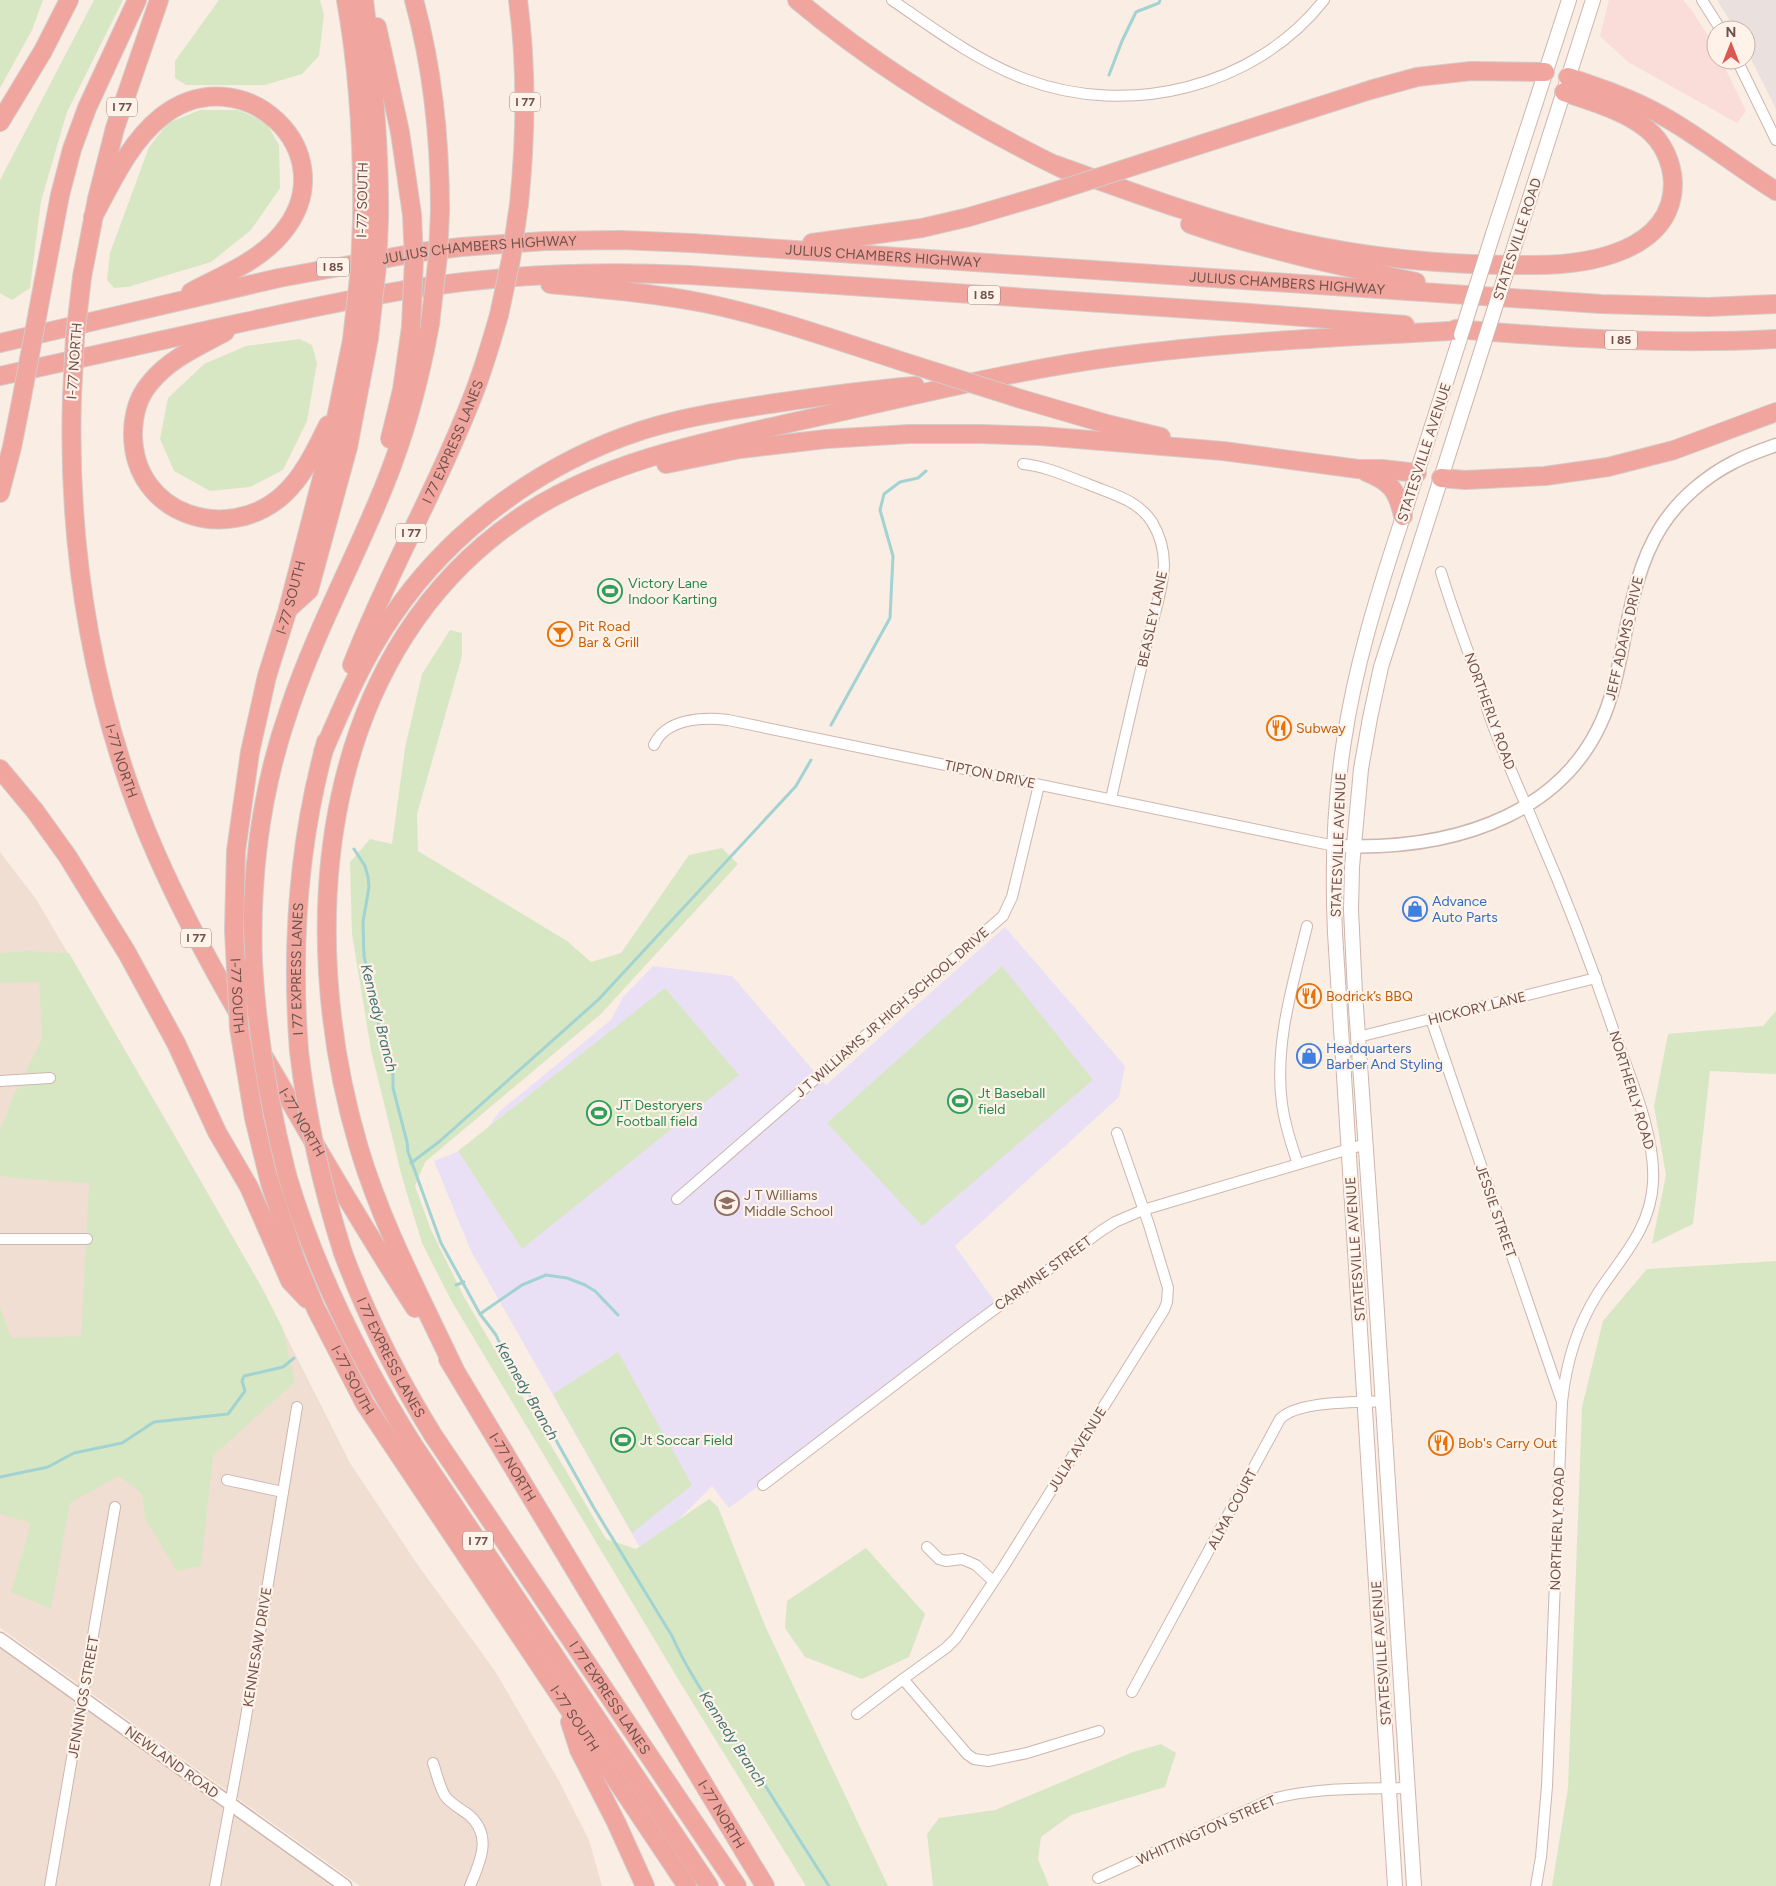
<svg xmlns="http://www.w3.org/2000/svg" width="1776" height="1886" font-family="Figtree,sans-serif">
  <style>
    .residential { fill: #f1ded2 }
    .commercial { fill: #fadcd8 }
    .industrial { fill: #eae1de }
    .education { fill: #eae0f6 }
    .green { fill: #d8e7c3 }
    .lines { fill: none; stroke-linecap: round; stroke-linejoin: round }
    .stream { stroke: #a1d3d2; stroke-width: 3 }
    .minor-casing { stroke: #cdb6ae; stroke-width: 12 }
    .tertiary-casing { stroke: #cdb6ae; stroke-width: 15 }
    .secondary-casing { stroke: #cfb5ab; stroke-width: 16 }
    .motorway-casing { stroke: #d4cbc9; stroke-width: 20 }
    .minor { stroke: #fff; stroke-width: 10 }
    .tertiary { stroke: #fff; stroke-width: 12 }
    .secondary { stroke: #fff; stroke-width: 14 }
    .motorway { stroke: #f0a59e; stroke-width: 18 }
    .secondary-bridge-casing { stroke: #cfb5ab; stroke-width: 16; stroke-linecap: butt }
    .motorway-bridge-casing { stroke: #d4cbc9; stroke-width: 20; stroke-linecap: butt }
    .secondary-bridge { stroke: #fff; stroke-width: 14 }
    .motorway-bridge { stroke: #f0a59e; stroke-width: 18 }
    .labels { text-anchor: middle; stroke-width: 4.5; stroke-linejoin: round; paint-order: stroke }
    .shield { fill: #fef2e9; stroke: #9b827a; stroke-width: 1 }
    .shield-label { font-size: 12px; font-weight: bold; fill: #70524b }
    .street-label { font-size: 14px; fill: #70524b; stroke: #fef2e9 }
    .leisure-label { font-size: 14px; fill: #27864d; stroke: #fef2e9; text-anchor: start }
    .food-label { font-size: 14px; fill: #c56008; stroke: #fef2e9; text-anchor: start }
    .shop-label { font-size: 14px; fill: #366cbe; stroke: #fef2e9; text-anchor: start }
    .education-label { font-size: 14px; fill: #785e54; stroke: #fef2e9; text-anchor: start }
    .water-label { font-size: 15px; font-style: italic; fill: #407574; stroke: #fef2e9 }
  </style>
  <rect width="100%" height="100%" fill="#faede3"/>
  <g class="residential">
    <polygon points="0,852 36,899 167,1122 262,1288 350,1463 415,1561 495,1671 559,1781 589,1840 602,1886 360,1886 0,1628"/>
    <polygon points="0,1647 241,1819 332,1886 0,1886"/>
  </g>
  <polygon class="commercial" points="1609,0 1683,0 1693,12 1716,49 1716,60 1721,60 1746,111 1737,123 1628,62 1600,36"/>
  <polygon class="industrial" points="1717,0 1776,0 1776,109 1746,49 1746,30 1736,30"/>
  <polygon class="education" points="1005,927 1125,1066 1119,1097 955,1246 998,1306 729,1508 712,1486 644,1555 471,1251 434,1161 475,1145 500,1111 611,1020 623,997 653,966 732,976 826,1085"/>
  <g class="green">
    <polygon points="0,0 43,0 32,30 0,88"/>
    <polygon points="94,0 123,0 67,112 41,201 30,288 12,300 0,293 0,180"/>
    <polygon points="219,0 320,0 324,15 319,56 302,74 265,85 186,85 175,78 175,61"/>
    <polygon points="200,110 238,110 266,122 279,145 280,188 251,230 211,262 128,287 114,288 107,280 110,253 149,147 168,123"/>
    <polygon points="300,339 312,345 317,363 307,421 283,470 250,487 210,491 174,471 160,439 168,398 204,364 246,346"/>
    <polygon points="450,630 462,633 462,656 417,814 418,851 567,941 591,962 621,953 689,855 722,848 738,864 601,1014 425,1162 415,1186 431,1230 464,1297 606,1539 636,1549 709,1499 718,1507 766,1628 888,1886 806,1886 681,1684 451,1300 422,1243 402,1177 371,1050 352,934 350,862 370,839 392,844 405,748 422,674"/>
    <polygon points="27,951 69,953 262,1288 283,1329 295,1382 213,1456 201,1566 177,1571 145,1519 142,1494 119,1476 70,1503 51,1609 11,1592 31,1523 0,1514 0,1307 11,1338 81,1336 89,1183 23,1179 0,1176 0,1130 12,1099 42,1039 39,982 0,983 0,953"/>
    <polygon points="1002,966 1093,1080 922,1226 827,1123"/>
    <polygon points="665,988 739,1075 522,1249 458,1151"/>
    <polygon points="1776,1011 1776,1074 1710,1071 1693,1224 1652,1244 1666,1175 1654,1106 1668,1034 1763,1026"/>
    <polygon points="1776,1261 1776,1886 1552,1886 1568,1788 1582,1407 1603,1321 1647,1269"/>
    <polygon points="618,1352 692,1485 632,1533 553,1394"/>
    <polygon points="866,1548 925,1614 909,1657 862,1679 805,1657 785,1628 787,1601"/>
    <polygon points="1161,1744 1176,1753 1165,1787 1071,1815 1041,1837 1038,1859 1049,1886 933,1886 927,1834 939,1818 995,1810 1133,1752"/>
  </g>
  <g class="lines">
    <g class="stream">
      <polyline points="1109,75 1122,41 1136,12 1159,3 1160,0"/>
      <polyline points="831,725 890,618 893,556 880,510 884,494 900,482 918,478 926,471"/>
      <path d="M 354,849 L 365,866 L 368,877 L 369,887 L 363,922 L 364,956 L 370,981 L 371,999 L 378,1019 L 379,1032 L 385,1058 L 393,1075 L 393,1088 L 407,1142 L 408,1152 L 441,1243 L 480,1314 L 496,1335 L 506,1357 L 538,1408 L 594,1508 L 672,1636 C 693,1684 726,1725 755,1769 C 779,1808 804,1847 829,1886"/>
      <polyline points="411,1163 440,1141 599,999 796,786 811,760"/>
      <polyline points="456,1285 464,1282"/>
      <polyline points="480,1314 522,1285 546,1275 567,1278 585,1285 595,1291 618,1315"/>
      <polyline points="0,1477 48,1467 74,1453 122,1443 154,1422 228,1414 245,1391 242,1381 244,1376 283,1367 294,1358"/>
    </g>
    <defs>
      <g id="minor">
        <path d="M 892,0 C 934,29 977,61 1025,79 C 1128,118 1255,88 1324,0"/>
        <polyline points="1702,0 1721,30"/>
        <polyline points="1737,60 1776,140"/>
        <path d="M 1023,464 C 1045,466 1066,476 1088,484 C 1111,494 1137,499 1152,522 C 1160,535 1164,550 1164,565 C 1163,590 1152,623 1146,647 C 1134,698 1122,749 1111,799"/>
        <path d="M 1441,572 C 1453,612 1468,651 1482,690 C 1485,700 1487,710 1491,720 C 1505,759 1523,797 1539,836 C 1567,900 1592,966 1614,1032 C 1630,1077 1656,1136 1653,1183 C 1650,1230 1622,1256 1598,1293 C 1577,1326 1566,1363 1562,1402 L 1547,1786 L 1541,1857 L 1536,1886"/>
        <path d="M 654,745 C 666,718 703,717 728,720 L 1335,846"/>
        <polyline points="1431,1019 1561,1399"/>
        <polyline points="1358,1037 1596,978"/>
        <polyline points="0,1081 50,1078"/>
        <path d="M 1298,1164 C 1291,1144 1285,1125 1282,1104 C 1274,1044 1293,984 1307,926"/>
        <polyline points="677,1199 1003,916 1012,897 1039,785"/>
        <polyline points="0,1239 87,1239"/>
        <polyline points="227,1480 283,1492"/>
        <polyline points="763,1485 969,1328 1101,1231 1115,1222 1143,1210 1366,1144"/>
        <polyline points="927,1547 939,1559 946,1561 962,1559 976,1565 993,1581"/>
        <polyline points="903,1679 967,1754 974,1759 988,1761 1027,1753 1099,1731"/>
        <path d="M 1132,1692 L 1280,1419 C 1298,1400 1357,1403 1383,1401"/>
        <polyline points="857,1714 903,1679 946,1648 956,1638 1004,1566 1164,1310 1167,1302 1168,1288 1149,1225 1117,1133"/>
        <path d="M 433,1763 C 437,1774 439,1786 445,1796 C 451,1804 461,1809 469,1815 C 493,1836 480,1862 470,1886"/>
        <path d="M 1098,1878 L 1272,1799 C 1316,1787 1362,1789 1407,1788"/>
        <polyline points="50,1886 115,1507"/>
        <polyline points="215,1886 244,1729 297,1407"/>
      </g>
      <g id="tertiary">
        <path d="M 1335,846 C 1454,851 1582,815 1614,685 C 1628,631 1631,575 1661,527 C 1678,500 1706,476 1734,462 C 1747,455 1762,450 1776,445"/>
        <polyline points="0,1639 345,1886"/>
      </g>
      <g id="secondary">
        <polyline points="1493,234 1569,0"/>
        <polyline points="1518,235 1593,0"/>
        <path d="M 1395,1886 L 1335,933 C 1332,869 1334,804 1344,741 C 1355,667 1377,596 1400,526 C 1420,462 1441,399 1461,335"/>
        <polyline points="1414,1886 1373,1250 1355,993 1351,910 1352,867 1361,769 1370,718 1381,667 1475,371"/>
      </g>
      <g id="motorway">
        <path d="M 346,0 C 359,73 363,147 362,221"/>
        <path d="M 364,0 C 373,73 380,145 379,219"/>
        <path d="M 414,0 C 433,69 440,140 440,211"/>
        <path d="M 518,0 C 527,68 526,136 519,204"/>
        <path d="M 797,0 C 878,68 970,124 1065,170"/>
        <polyline points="377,27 400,132 412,215"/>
        <path d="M 1568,77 C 1600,88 1631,98 1661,115 C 1701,137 1737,167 1776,191"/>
        <polyline points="0,122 43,51 69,0"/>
        <polyline points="1143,163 1370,90 1417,77 1471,71 1545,72"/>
        <path d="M 1056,165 C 1134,193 1212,222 1293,241 C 1373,259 1454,266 1535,265 C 1587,265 1673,252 1673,183 C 1672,162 1663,142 1647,129 C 1623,110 1592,102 1564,92"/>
        <path d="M 93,217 C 112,182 129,143 161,117 C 241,53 348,152 283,232 C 260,261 223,275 191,292"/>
        <path d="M 1190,224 C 1264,250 1340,266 1416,282"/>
        <polyline points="812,243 922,228 969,217 1044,195"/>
        <polyline points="82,277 97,199 115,128 159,0"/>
        <path d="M 550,284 C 601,289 653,293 704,303 C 772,317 838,341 904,362"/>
        <polyline points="43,285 60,195 72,149 87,108 137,0"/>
        <path d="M 1456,329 C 1562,338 1669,345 1776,339"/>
        <path d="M 225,332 C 199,346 169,359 150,383 C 138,397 133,416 133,435 C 134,515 227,545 283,495 C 304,476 316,449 328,425"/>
        <path id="s1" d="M 0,343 L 279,278 L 421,252 L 461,247 L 545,241 L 621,240 L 691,243 L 1601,304 L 1708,307 L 1776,304"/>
        <path d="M 0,376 C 80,358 160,340 240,323 C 302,310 363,296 425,287 C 512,274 601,271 689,275 L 1250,313 L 1405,325"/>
        <path id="s2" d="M 72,396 C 67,553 94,715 158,858 C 194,939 239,1015 284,1091 C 326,1164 369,1237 415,1308"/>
        <polyline points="1021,399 1107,424 1161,437"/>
        <polyline points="390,439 402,390 411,327"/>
        <polyline points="666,464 740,449 826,439 909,434 981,434 1041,436 1223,451 1358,469 1382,469 1417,473"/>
        <path d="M 1366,472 C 1391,482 1397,490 1403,516"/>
        <polyline points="1441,478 1465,480 1545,476 1608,467 1674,450 1776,412"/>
        <polyline points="0,493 12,447 20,407"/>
        <polyline points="288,609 309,590 348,447 369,338"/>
        <path id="s3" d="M 352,665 C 387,574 437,489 472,398 C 483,371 491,343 499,315"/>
        <path d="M 323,752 C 343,705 363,658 393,615 C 452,528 544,462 643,430 C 687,416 731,410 776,403 C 823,396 868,390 915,386"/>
        <polyline points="0,769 35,811 68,857 127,953 176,1043 217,1132 249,1187 290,1281 307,1299"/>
        <path id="s4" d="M 234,930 L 236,851 L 250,752 L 267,676 L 288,609 L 331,443 L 352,340"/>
        <path d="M 253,963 C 250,876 261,789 290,707 C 316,630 355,559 385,484 C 406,432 420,379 430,324"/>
        <path id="s5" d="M 299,1051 C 291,947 298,843 326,742"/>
        <path id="s6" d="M 254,1118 L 270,1183 L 296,1261 L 316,1309 L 365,1404 L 687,1886"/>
        <path d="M 287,1175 C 316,1272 360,1361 414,1446 L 709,1886"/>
        <path id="s7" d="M 343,1253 C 367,1317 397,1377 433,1435 L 737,1886"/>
        <path id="s8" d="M 448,1359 L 765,1886"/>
        <path d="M 454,1368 C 420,1296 382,1225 359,1148 C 293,926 318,645 531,510 C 616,457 715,440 812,418 C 912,396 1011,371 1113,357 C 1230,341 1349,337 1466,330"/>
        <polyline points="570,1722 579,1750 616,1822 645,1886"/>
      </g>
    </defs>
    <use href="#minor" class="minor-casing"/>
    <use href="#tertiary" class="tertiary-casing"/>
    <use href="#secondary" class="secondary-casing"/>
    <use href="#motorway" class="motorway-casing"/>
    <use href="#minor" class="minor"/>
    <use href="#tertiary" class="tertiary"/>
    <use href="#secondary" class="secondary"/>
    <use href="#motorway" class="motorway"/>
    <defs>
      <g id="secondary-bridge">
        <polyline points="1461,335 1493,234"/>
        <polyline points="1475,371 1518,235"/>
      </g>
      <g id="motorway-bridge">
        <polyline points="1044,195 1143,163"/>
        <polyline points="499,315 511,259 519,204"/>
        <polyline points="430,324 438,256 440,211"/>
        <polyline points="411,327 414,259 412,215"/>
        <polyline points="369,338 377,266 379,219"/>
        <polyline points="352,340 360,269 362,221"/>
        <polyline points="904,362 1021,399"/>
        <polyline points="72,396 75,337 82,277"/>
        <polyline points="20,407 43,285"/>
        <path id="s9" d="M 234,930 L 239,1028 L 254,1118"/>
        <path d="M 253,963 C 257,1035 269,1105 287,1175"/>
        <path d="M 299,1051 C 307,1120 322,1187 343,1253"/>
      </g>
    </defs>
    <use href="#secondary-bridge" class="secondary-bridge-casing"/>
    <use href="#motorway-bridge" class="motorway-bridge-casing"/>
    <use href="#secondary-bridge" class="secondary-bridge"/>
    <use href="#motorway-bridge" class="motorway-bridge"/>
  </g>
  <defs>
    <symbol id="stadium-ring" viewBox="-11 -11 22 22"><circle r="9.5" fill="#fef2e9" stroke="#2e9e5b" stroke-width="1.5"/><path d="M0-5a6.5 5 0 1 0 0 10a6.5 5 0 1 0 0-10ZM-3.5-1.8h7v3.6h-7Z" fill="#2e9e5b"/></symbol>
    <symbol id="bar-ring" viewBox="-11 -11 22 22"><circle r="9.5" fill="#fef2e9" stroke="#e8710a" stroke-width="1.5"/><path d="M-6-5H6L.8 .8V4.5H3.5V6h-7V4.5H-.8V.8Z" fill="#e8710a"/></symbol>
    <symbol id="restaurant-ring" viewBox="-11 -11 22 22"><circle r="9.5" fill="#fef2e9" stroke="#e8710a" stroke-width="1.5"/><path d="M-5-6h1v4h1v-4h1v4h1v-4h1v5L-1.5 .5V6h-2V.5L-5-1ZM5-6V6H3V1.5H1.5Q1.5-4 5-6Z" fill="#e8710a"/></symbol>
    <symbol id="shop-ring" viewBox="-11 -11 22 22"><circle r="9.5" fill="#fef2e9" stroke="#3f7fe0" stroke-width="1.5"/><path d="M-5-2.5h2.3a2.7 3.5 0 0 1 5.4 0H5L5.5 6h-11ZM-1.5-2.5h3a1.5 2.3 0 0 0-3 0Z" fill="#3f7fe0"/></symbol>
    <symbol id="school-ring" viewBox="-11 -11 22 22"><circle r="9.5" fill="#fef2e9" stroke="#8d6e63" stroke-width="1.5"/><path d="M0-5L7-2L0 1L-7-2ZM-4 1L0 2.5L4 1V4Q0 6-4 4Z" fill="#8d6e63"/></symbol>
  </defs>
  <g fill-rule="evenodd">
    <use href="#stadium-ring" x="596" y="577" width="28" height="28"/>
    <use href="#bar-ring" x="546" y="620" width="28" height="28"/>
    <use href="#restaurant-ring" x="1265" y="714" width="28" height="28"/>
    <use href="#shop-ring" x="1401" y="895" width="28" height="28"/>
    <use href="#restaurant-ring" x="1295" y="982" width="28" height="28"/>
    <use href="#shop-ring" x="1295" y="1042" width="28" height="28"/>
    <use href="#stadium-ring" x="946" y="1087" width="28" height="28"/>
    <use href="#stadium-ring" x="585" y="1099" width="28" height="28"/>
    <use href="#school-ring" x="713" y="1189" width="28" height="28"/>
    <use href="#stadium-ring" x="609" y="1426" width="28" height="28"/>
    <use href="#restaurant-ring" x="1427" y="1429" width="28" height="28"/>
  </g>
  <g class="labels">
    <g class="shield">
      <rect x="510" y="92.5" width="30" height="19" rx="4"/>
      <rect x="107" y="97.5" width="30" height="19" rx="4"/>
      <rect x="317" y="257.5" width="32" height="19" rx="4"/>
      <rect x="968" y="285.5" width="32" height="19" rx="4"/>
      <rect x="1605" y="330.5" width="32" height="19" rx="4"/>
      <rect x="396" y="523.5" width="30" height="19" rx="4"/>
      <rect x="181" y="928.5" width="30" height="19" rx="4"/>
      <rect x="463" y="1531.5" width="30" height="19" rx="4"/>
    </g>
    <g class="shield-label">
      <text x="525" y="106">I 77</text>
      <text x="122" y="111">I 77</text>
      <text x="333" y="271">I 85</text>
      <text x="984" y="299">I 85</text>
      <text x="1621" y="344">I 85</text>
      <text x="411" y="537">I 77</text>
      <text x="196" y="942">I 77</text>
      <text x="478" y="1545">I 77</text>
    </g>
    <g class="street-label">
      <text transform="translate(362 200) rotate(-89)" y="5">I-77 SOUTH</text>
      <text transform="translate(1517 239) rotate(-72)" y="5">STATESVILLE ROAD</text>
      <text dy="5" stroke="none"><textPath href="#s1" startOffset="489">JULIUS CHAMBERS HIGHWAY</textPath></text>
      <text dy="5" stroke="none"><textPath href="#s1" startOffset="894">JULIUS CHAMBERS HIGHWAY</textPath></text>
      <text dy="5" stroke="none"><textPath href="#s1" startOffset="1299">JULIUS CHAMBERS HIGHWAY</textPath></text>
      <text transform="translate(74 361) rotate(-86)" y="5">I-77 NORTH</text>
      <text dy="5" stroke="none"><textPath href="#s3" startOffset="245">I 77 EXPRESS LANES</textPath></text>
      <text transform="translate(1424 452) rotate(-72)" y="5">STATESVILLE AVENUE</text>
      <text dy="5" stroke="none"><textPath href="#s4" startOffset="339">I-77 SOUTH</textPath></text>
      <text transform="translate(1152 619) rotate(-78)" y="5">BEASLEY LANE</text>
      <text transform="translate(1624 638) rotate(-77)" y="5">JEFF ADAMS DRIVE</text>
      <text transform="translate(1490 711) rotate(70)" y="5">NORTHERLY ROAD</text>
      <text dy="5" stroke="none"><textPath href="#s2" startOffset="370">I-77 NORTH</textPath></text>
      <text transform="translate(990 774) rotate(12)" y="5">TIPTON DRIVE</text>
      <text transform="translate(1338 845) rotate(-88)" y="5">STATESVILLE AVENUE</text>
      <text dy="5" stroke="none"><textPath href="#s5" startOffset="82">I 77 EXPRESS LANES</textPath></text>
      <text dy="5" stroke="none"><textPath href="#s9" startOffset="66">I-77 SOUTH</textPath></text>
      <text transform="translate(1477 1008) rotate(-14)" y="5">HICKORY LANE</text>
      <text transform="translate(892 1012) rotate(-41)" y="5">J T WILLIAMS JR HIGH SCHOOL DRIVE</text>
      <text transform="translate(1632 1090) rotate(73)" y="5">NORTHERLY ROAD</text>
      <text dy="5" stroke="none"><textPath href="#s2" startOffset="775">I-77 NORTH</textPath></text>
      <text transform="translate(1496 1211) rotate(71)" y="5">JESSIE STREET</text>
      <text transform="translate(1355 1249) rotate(-94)" y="5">STATESVILLE AVENUE</text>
      <text transform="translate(1043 1273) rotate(-36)" y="5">CARMINE STREET</text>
      <text dy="5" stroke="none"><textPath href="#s7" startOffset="115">I 77 EXPRESS LANES</textPath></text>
      <text dy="5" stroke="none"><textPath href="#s6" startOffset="281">I-77 SOUTH</textPath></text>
      <text transform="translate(1077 1449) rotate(-58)" y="5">JULIA AVENUE</text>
      <text dy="5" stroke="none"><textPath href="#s8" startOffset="126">I-77 NORTH</textPath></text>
      <text transform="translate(1232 1509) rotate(-62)" y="5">ALMA COURT</text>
      <text transform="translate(1557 1529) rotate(-88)" y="5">NORTHERLY ROAD</text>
      <text transform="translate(257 1647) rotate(-81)" y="5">KENNESAW DRIVE</text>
      <text transform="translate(1381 1653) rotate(-94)" y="5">STATESVILLE AVENUE</text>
      <text transform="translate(83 1697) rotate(-80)" y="5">JENNINGS STREET</text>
      <text dy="5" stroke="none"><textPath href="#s7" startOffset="520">I 77 EXPRESS LANES</textPath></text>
      <text dy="5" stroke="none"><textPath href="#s6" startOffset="686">I-77 SOUTH</textPath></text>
      <text transform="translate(172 1762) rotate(36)" y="5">NEWLAND ROAD</text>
      <text dy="5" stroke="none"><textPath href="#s8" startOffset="531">I-77 NORTH</textPath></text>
      <text transform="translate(1206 1830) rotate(-24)" y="5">WHITTINGTON STREET</text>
    </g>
    <g class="leisure-label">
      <text x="628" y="588">Victory Lane<tspan x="628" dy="16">Indoor Karting</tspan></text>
      <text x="978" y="1098">Jt Baseball<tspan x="978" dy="16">field</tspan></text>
      <text x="616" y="1110">JT Destoryers<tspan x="616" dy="16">Football field</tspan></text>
      <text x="640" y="1445">Jt Soccar Field</text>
    </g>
    <g class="food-label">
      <text x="578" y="631">Pit Road<tspan x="578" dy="16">Bar &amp; Grill</tspan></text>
      <text x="1296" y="733">Subway</text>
      <text x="1326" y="1001">Bodrick’s BBQ</text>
      <text x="1458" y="1448">Bob's Carry Out</text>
    </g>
    <g class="shop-label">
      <text x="1432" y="906">Advance<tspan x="1432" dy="16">Auto Parts</tspan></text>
      <text x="1326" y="1053">Headquarters<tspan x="1326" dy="16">Barber And Styling</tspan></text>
    </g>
    <g class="education-label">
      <text x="744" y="1200">J T Williams<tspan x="744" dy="16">Middle School</tspan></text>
    </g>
    <g class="water-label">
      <text transform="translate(379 1018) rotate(76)" y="5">Kennedy Branch</text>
      <text transform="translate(527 1391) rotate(60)" y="5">Kennedy Branch</text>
      <text transform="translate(733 1739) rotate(57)" y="5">Kennedy Branch</text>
    </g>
  </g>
  <g transform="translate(1731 45)"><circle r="24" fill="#fef2e9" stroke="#c5b2aa"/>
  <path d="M0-4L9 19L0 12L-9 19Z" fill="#dc5751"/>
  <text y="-8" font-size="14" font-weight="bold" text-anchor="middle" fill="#70524b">N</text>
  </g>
</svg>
